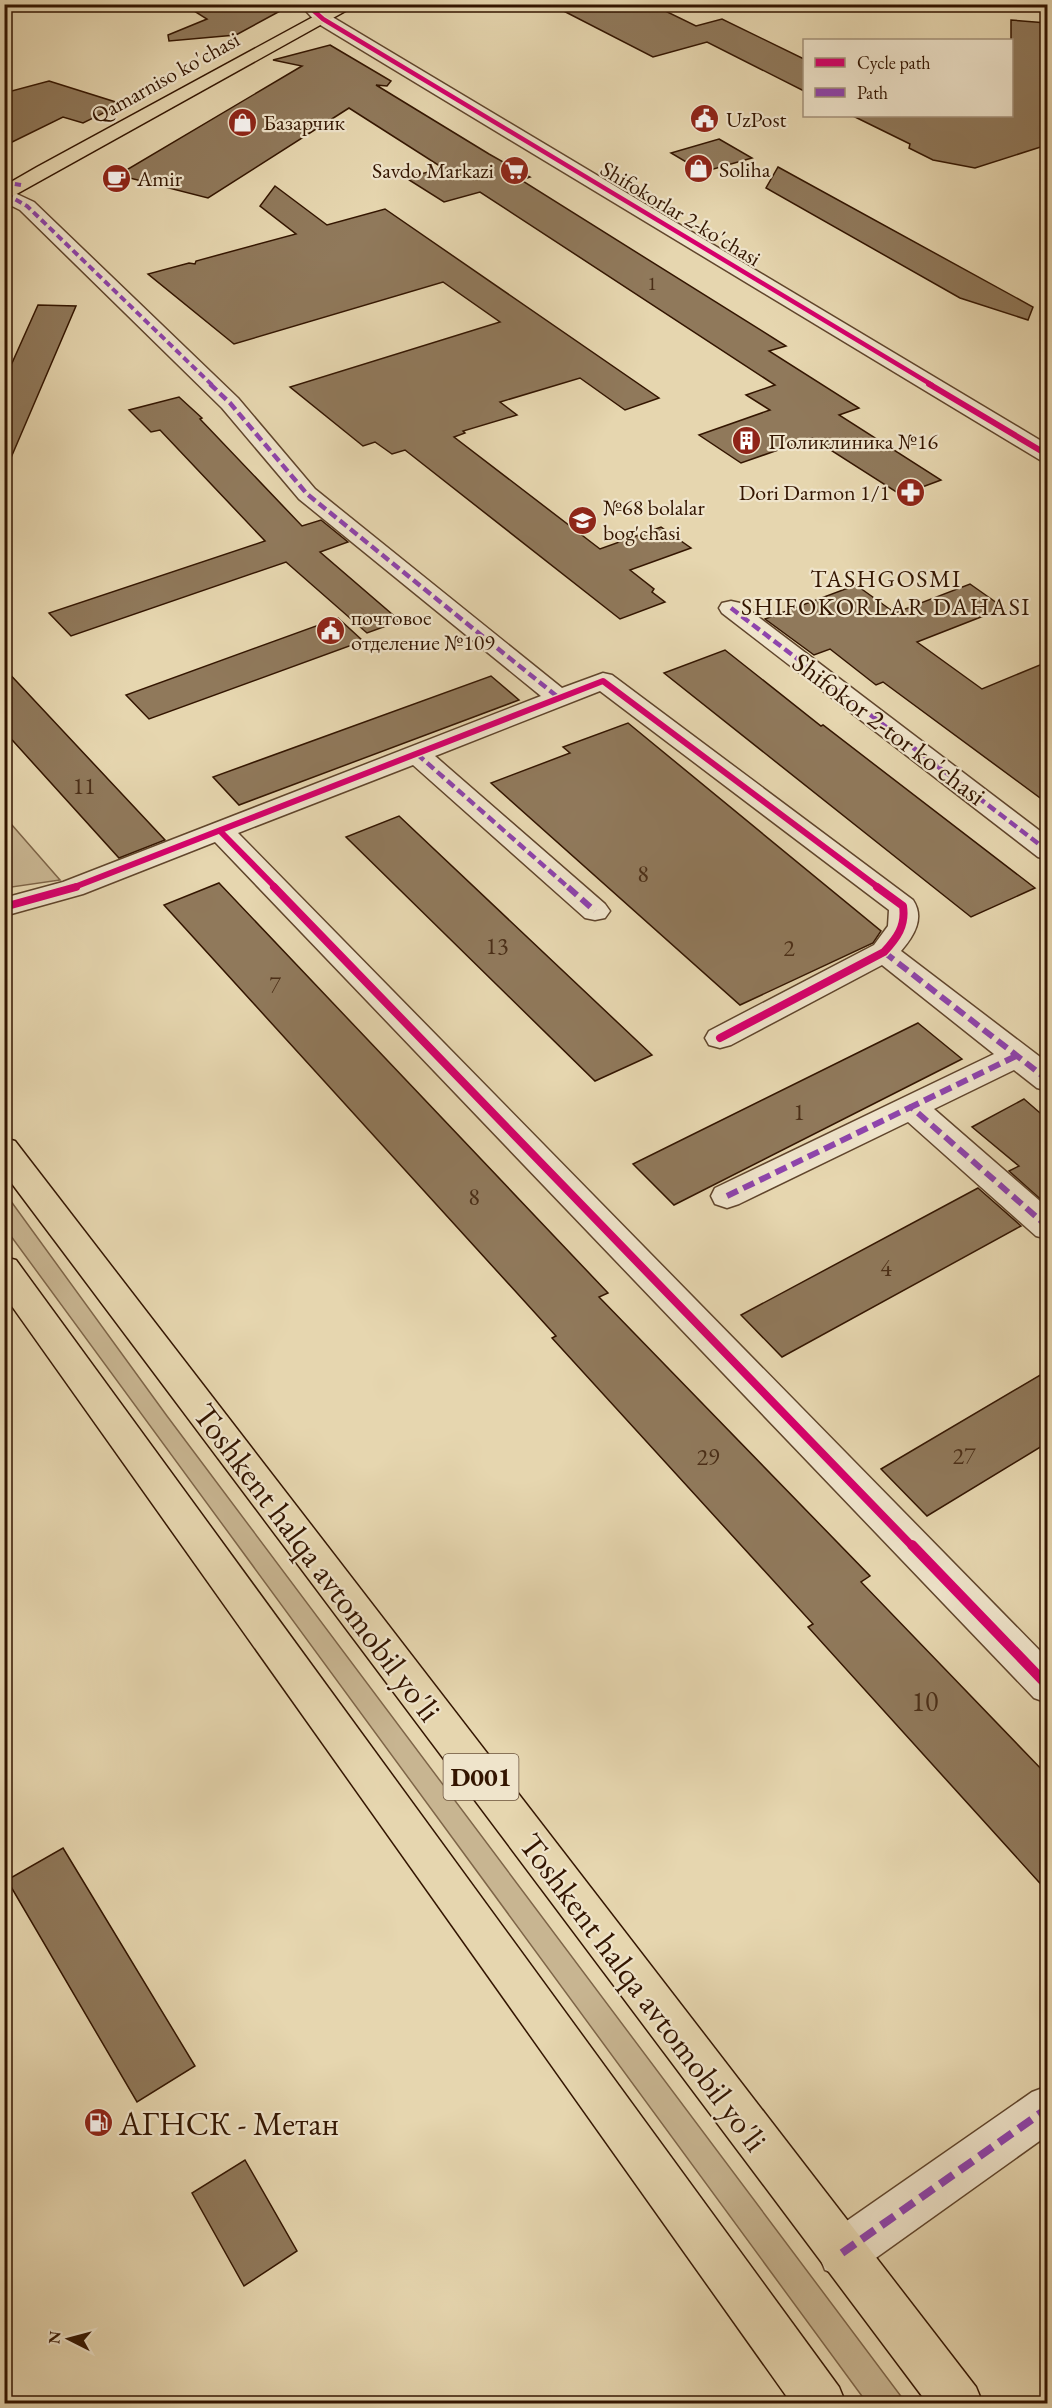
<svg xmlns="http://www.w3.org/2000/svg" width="1052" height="2408" font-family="'EB Garamond',serif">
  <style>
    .green { fill: #c8b591; stroke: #7e6548; stroke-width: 1.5 }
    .building { fill: #90795b; stroke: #331500; stroke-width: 1.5 }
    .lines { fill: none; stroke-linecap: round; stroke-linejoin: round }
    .minor-casing { stroke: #60452c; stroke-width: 3 }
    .major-casing { stroke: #331500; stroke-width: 3 }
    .highway-casing { stroke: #331500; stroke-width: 3 }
    .minor { fill: #efe4cb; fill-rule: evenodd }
    .major { fill: #e6d6af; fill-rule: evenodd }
    .highway { fill: #e6d6af; fill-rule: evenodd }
    .quiet-far3 { stroke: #8e44ad; stroke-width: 4; stroke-dasharray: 7 4; stroke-linecap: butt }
    .quiet-far2 { stroke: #8e44ad; stroke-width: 4.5; stroke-dasharray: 9 4.5; stroke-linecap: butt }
    .quiet-far1 { stroke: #8e44ad; stroke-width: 6; stroke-dasharray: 12 6; stroke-linecap: butt }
    .quiet { stroke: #8e44ad; stroke-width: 8; stroke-dasharray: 16 8; stroke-linecap: butt }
    .cycleway-far3-casing { stroke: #efe4cb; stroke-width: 7 }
    .cycleway-far2-casing { stroke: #efe4cb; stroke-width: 9 }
    .cycleway-far1-casing { stroke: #efe4cb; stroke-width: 11 }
    .cycleway-casing { stroke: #efe4cb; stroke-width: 14 }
    .cycleway-far3 { stroke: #d6006c; stroke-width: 4.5 }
    .cycleway-far2 { stroke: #d6006c; stroke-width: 6 }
    .cycleway-far1 { stroke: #d6006c; stroke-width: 8 }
    .cycleway { stroke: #d6006c; stroke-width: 10 }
    .labels { text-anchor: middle; stroke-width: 4.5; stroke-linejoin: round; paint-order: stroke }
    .far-number-label { font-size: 20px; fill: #4a2e17 }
    .far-street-label { font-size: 22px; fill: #331500; stroke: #efe4cb }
    .far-poi-label { font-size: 22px; fill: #331500; stroke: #efe4cb; text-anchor: start }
    .far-neighbourhood-label { font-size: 24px; letter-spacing: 1.5px; fill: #331500; stroke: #efe4cb }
    .number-label { font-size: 24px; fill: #4a2e17 }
    .shield { fill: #efe4cb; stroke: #6b533d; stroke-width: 1.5 }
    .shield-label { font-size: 26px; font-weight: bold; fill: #331500 }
    .street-label { font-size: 27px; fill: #331500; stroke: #efe4cb }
    .near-number-label { font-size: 28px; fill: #4a2e17 }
    .near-street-label { font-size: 33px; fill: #331500; stroke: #efe4cb }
    .near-poi-label { font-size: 33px; fill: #331500; stroke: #efe4cb; text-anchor: start }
  </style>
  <rect width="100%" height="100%" fill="#e6d6af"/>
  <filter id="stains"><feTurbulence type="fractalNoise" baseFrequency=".00333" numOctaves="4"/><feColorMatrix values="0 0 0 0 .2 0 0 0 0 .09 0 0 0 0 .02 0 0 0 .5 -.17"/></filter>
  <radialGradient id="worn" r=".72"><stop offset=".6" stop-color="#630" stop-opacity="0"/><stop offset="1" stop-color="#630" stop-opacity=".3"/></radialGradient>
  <g class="green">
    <polygon points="5,817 60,880 5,888"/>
    <polygon points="5,1193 167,1416 906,2403 867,2403 5,1228"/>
  </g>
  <g class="building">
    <polygon points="183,4 293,4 236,35 169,41 168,35 207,19"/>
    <polygon points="550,4 651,4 696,26 722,19 804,59 804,91 707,42 653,57"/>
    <polygon points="1011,20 1047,23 1047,145 975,168 933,160 909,148 910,144 853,116 1011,116"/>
    <polygon points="330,45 391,81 387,86 376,85 489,154 530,177 521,180 786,346 769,351 859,408 839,415 941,480 901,495 812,438 741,463 699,435 770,410 746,395 775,385 480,192 444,202 406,178 443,168 349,108 208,198 118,175 302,66 273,60"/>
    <polygon points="49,81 122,104 83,123 63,117 4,146 4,93"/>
    <polygon points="719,139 752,158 703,172 671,153"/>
    <polygon points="778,167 1033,307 1028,320 960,298 766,188"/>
    <polygon points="275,186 327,225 385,209 659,398 625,410 580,378 500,402 517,415 463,431 465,433 454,437 600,549 661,527 691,548 630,570 654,589 652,592 665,602 620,619 405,450 392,454 375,442 363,446 290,387 500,322 443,282 234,344 148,274 189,263 195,264 196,261 296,234 260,206"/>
    <polygon points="38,305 76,306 4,474 4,381"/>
    <polygon points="179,397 202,418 200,419 302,526 321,520 348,542 320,552 400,621 367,633 286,562 71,636 49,613 265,541 160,430 151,432 129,410"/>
    <polygon points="970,584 1004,608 917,642 982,689 1047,662 1047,803 883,682 876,685 830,649 814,655 765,619 856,585 895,613"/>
    <polygon points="338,618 363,641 149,719 126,695"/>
    <polygon points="725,650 821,726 823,725 1035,888 971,917 664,673"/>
    <polygon points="4,668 165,840 119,858 4,731"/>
    <polygon points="491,676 519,700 239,805 213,777"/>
    <polygon points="628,723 881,931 873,943 740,1005 491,783 570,753 563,747"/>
    <polygon points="399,816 652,1055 595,1081 346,837"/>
    <polygon points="219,883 608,1293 599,1297 870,1576 861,1582 1047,1775 1047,1891 808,1627 813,1624 552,1338 556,1336 164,905"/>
    <polygon points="918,1023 962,1059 674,1205 633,1164"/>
    <polygon points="1024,1099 1047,1119 1047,1205 1009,1171 1019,1166 972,1127"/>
    <polygon points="978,1188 1021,1226 782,1357 741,1315"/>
    <polygon points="1047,1371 1047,1443 927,1516 881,1469"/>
    <polygon points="63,1848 195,2066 137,2102 7,1880"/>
    <polygon points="245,2160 297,2251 244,2286 192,2193"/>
  </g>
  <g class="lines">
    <defs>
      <g id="minor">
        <polygon points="314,6 1048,445 1048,462 1040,460 317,23 306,11"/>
        <path d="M 4,188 L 34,202 L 238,398 L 315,489 L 562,688 L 603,673 L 612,675 L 913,900 C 925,918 914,936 901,951 L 1048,1063 L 1048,1091 L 1037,1088 L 1014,1070 L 934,1109 L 1048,1208 L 1048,1239 L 1036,1236 L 908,1122 L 739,1204 L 727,1208 L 715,1204 L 711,1196 L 715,1188 L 994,1054 L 882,965 L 731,1045 L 720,1048 L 709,1045 L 705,1038 L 709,1031 L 874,945 L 888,926 L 889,910 L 600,691 L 435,756 L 605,904 L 610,911 L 605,918 L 595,920 L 585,918 L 413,765 L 238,833 L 1048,1659 L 1048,1703 L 1034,1698 L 215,842 L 83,894 L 4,916 L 4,898 L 63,882 L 541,696 L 299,499 L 222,408 L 20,210 L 4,202 Z"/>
        <polygon points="731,601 740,603 1048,837 1048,860 1038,857 722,613 719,608 722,603"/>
        <polygon points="1048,2086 1048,2135 859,2270 842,2277 825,2270 818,2253 825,2236 1032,2092"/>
      </g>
      <polygon id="major" points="337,4 358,4 4,201 4,186 37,167"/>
      <g id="highway">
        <polygon points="4,1138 15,1141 976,2387 983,2404 928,2404 4,1173"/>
        <polygon points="4,1257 16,1260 839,2387 846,2404 792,2404 4,1295"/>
      </g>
    </defs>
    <use href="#minor" class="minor-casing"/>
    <use href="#major" class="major-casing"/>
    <use href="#highway" class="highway-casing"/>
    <use href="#minor" class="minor"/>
    <use href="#major" class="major"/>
    <use href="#highway" class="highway"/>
    <g class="quiet-far3">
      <polyline points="4,182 21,185"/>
      <polyline points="6,194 27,206 212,385"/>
    </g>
    <g class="quiet-far2">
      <polyline points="210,384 230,403 307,494 559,698"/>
      <polyline points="731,608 1048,851"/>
      <polyline points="417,754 569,888"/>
    </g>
    <g class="quiet-far1">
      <polyline points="568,887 595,911"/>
      <polyline points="884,952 1048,1080"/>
      <polyline points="1016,1056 911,1107 1048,1227"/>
      <polyline points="727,1196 911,1107"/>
    </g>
    <polyline class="quiet" points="842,2253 1048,2108"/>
    <defs>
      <polyline id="cycleway-far3" points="314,11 323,19 932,385"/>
      <g id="cycleway-far2">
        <polyline points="929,384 1048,455"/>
        <polyline points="220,831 276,888"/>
        <polyline points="72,888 603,681 879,888"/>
      </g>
      <g id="cycleway-far1">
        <polyline points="274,887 913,1547"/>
        <polyline points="4,907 76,887"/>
        <path d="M 720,1038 L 884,952 C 897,938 906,926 903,906 L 877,887"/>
      </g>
      <polyline id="cycleway" points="912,1545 1048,1686"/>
    </defs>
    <use href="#cycleway-far3" class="cycleway-far3-casing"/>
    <use href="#cycleway-far2" class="cycleway-far2-casing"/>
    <use href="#cycleway-far1" class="cycleway-far1-casing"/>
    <use href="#cycleway" class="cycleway-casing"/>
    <use href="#cycleway-far3" class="cycleway-far3"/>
    <use href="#cycleway-far2" class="cycleway-far2"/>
    <use href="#cycleway-far1" class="cycleway-far1"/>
    <use href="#cycleway" class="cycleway"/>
  </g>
  <defs>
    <symbol id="civic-disc" viewBox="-11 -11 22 22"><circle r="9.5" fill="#8f2418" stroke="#efe4cb"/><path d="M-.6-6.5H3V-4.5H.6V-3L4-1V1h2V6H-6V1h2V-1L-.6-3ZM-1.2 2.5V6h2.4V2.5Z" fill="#fff"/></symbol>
    <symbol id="shop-disc" viewBox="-11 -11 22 22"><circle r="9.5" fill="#8f2418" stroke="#efe4cb"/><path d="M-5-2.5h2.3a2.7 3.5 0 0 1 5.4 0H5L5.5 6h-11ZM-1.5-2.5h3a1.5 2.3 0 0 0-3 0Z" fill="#fff"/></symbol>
    <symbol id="supermarket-disc" viewBox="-11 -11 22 22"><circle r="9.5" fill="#8f2418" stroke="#efe4cb"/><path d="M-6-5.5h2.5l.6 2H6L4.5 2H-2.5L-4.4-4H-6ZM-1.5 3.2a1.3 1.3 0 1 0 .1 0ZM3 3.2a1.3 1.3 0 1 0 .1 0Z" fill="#fff"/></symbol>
    <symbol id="cafe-disc" viewBox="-11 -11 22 22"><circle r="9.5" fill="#8f2418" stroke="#efe4cb"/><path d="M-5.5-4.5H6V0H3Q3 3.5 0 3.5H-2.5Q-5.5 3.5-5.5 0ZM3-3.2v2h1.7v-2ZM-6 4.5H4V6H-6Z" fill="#fff"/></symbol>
    <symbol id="building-disc" viewBox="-11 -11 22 22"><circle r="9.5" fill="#8f2418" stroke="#efe4cb"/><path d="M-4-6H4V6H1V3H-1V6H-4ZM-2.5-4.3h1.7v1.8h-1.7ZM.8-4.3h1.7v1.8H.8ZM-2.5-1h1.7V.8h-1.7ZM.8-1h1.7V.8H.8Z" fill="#fff"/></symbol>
    <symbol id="pharmacy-disc" viewBox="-11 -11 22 22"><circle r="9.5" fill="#8f2418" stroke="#efe4cb"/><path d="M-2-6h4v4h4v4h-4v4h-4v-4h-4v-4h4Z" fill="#fff"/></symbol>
    <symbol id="school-disc" viewBox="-11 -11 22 22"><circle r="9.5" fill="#8f2418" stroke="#efe4cb"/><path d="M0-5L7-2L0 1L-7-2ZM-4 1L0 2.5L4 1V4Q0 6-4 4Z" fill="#fff"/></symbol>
    <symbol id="fuel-disc" viewBox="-11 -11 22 22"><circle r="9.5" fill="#8f2418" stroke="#efe4cb"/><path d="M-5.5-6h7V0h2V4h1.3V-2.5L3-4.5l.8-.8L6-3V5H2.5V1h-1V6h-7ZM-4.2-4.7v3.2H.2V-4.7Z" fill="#fff"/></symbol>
  </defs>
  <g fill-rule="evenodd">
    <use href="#civic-disc" x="688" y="102" width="33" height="33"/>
    <use href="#shop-disc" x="226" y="106" width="33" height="33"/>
    <use href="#shop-disc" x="682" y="152" width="33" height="33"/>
    <use href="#supermarket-disc" x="498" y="154" width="33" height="33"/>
    <use href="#cafe-disc" x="100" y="162" width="33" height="33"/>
    <use href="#building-disc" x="730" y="424" width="33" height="33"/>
    <use href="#pharmacy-disc" x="894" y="476" width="33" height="33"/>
    <use href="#school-disc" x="566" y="504" width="33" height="33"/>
    <use href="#civic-disc" x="314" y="614" width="33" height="33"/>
    <use href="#fuel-disc" x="82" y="2106" width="33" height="33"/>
  </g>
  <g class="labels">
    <g class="far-number-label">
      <text x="652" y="290">1</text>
    </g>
    <g class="far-street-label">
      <text transform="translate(165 77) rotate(-29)" y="8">Qamarniso ko'chasi</text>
      <text transform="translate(681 213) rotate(31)" y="8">Shifokorlar 2-ko'chasi</text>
    </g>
    <g class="far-poi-label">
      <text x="726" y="127">UzPost</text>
      <text x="263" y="130">Базарчик</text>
      <text x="719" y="177">Soliha</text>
      <text x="494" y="178" text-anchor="end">Savdo Markazi</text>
      <text x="137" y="186">Amir</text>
      <text x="768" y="449">Поликлиника №16</text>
      <text x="890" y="500" text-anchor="end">Dori Darmon 1/1</text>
      <text x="603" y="515">№68 bolalar<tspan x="603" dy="25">bog'chasi</tspan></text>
      <text x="351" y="625">почтовое<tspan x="351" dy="25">отделение №109</tspan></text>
    </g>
    <g class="far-neighbourhood-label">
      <text x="886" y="587">TASHGOSMI<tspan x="886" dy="28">SHIFOKORLAR DAHASI</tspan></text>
    </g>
    <g class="number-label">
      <text x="84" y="794">11</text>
      <text x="643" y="882">8</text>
      <text x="497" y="954">13</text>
      <text x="789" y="956">2</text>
      <text x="275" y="993">7</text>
      <text x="799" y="1120">1</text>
      <text x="474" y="1205">8</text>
      <text x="886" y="1276">4</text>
      <text x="964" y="1464">27</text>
      <text x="708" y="1465">29</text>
    </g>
    <rect class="shield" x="443.5" y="1754" width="75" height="46" rx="4.5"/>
    <g class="shield-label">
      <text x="481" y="1786">D001</text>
    </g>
    <g class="street-label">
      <text transform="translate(889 729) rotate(37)" y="9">Shifokor 2-tor ko'chasi</text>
    </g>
    <g class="near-number-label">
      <text x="925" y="1711">10</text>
    </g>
    <g class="near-street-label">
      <text transform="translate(318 1562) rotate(53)" y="12">Toshkent halqa avtomobil yo'li</text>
      <text transform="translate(644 1992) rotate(53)" y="12">Toshkent halqa avtomobil yo'li</text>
    </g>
    <g class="near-poi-label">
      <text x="119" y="2135">АГНСК - Метан</text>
    </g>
  </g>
  <rect width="1052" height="2408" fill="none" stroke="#e6d6af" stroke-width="24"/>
  <rect x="6" y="6" width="1040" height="2396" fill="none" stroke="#331500" stroke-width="3"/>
  <rect x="12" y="12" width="1028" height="2384" fill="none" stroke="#331500" stroke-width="1.5"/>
  <rect x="803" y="39" width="210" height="78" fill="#efe4cb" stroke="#a4917a" stroke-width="1.5"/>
  <rect x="815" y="58" width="30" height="9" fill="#d6006c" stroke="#a4917a" stroke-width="1.5"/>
  <text x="857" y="69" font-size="18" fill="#331500">Cycle path</text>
  <rect x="815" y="88" width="30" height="9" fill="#8e44ad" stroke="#a4917a" stroke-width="1.5"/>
  <text x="857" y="99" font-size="18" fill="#331500">Path</text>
  <g transform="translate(69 2339) rotate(276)" stroke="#efe4cb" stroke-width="4.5" paint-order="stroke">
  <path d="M0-4.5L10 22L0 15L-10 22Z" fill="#331500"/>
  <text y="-9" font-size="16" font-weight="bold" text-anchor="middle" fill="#331500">N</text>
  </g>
  <rect width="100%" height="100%" filter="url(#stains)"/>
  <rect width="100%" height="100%" fill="url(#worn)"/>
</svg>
